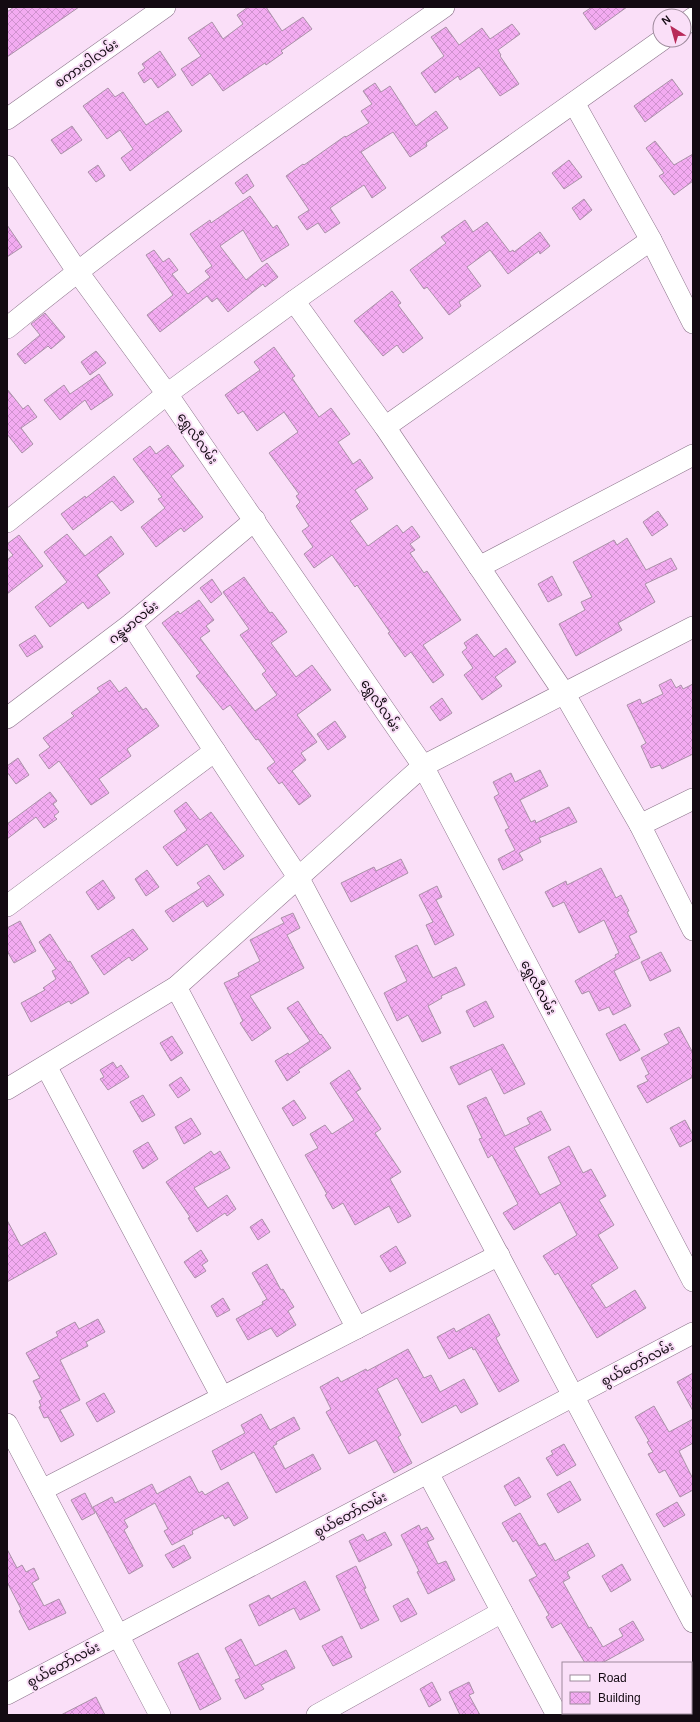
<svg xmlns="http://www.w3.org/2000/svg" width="700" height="1722" font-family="Arial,'Noto Sans Myanmar',sans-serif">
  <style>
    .building { fill: url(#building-cross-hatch); stroke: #aa91a8 }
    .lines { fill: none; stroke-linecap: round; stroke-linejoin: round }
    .minor-casing { stroke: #8d758c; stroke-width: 22 }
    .minor { stroke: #fff; stroke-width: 21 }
    .labels { text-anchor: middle; stroke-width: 4; stroke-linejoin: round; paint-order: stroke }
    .street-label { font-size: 13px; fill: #130a12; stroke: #fadff8 }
  </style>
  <defs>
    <pattern id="building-cross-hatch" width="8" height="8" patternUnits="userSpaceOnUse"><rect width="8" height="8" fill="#f3abf1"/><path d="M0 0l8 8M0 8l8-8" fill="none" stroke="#cf92ce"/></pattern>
  </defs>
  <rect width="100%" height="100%" fill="#fadff8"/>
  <g class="building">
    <polygon points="14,7 79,7 7,57 7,12"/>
    <polygon points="248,7 266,7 282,31 303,17 312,29 281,51 283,53 266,65 265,63 223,91 210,73 192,86 181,69 201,56 188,38 212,22 223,39 243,24 237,15"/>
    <polygon points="592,7 627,7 595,30 583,13"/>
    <polygon points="512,24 520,34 498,50 501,55 500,56 519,84 500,96 479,67 460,80 458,76 435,93 421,73 444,56 431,37 446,27 459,45 482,28 490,39"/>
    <polygon points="160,51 176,75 158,88 151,78 144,83 138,73 145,68 142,64"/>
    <polygon points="672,79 683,94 645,122 634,106"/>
    <polygon points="375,83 381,92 390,86 416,126 436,111 448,128 426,143 427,146 410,157 393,132 361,152 386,188 372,198 364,185 330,208 340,223 325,233 318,223 307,230 298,217 309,210 286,176 303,164 304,165 345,136 346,137 369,123 361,111 372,104 363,91"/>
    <polygon points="108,88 115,97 123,92 146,125 168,111 182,131 130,171 121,158 133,149 120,130 107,139 83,106"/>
    <polygon points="72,126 82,140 61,154 51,140"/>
    <polygon points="655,141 674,165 693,154 693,181 674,195 659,176 664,173 646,148"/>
    <polygon points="569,160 582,177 564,189 552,173"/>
    <polygon points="98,165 105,176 96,182 88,172"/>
    <polygon points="247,174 254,186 243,194 235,183"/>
    <polygon points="250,196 273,228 277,225 289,245 262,262 243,230 220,246 246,280 267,263 278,277 265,287 263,284 228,312 217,298 212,302 207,296 160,332 147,315 173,295 146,255 154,250 163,262 169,258 178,270 172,274 188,294 210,277 205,271 212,266 190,234 210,220 211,223"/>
    <polygon points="584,199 592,210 580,220 572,208"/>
    <polygon points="465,220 473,232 487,222 510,252 513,250 514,252 540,232 550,246 540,254 539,251 508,274 490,250 467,267 481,286 459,302 461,306 449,315 427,287 424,289 410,270 446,243 441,237"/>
    <polygon points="7,225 22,247 7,257"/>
    <polygon points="392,291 401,303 398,305 423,338 403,353 397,345 383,356 354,321"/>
    <polygon points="45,313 65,337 51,349 48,346 25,364 17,354 40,335 31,324"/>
    <polygon points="274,347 295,376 292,378 319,417 331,408 350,434 338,442 353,464 360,459 373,478 355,490 368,509 350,521 368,546 397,525 403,533 412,526 420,537 410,544 415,550 410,553 424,573 427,571 461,620 423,645 444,675 433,683 411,652 405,657 388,633 390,632 357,585 355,587 332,555 314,568 304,554 313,547 302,531 309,526 296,506 300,502 296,496 299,494 269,453 298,432 284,412 257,431 243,411 238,414 225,395 260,370 254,362"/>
    <polygon points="96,351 106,363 90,375 81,362"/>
    <polygon points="99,374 113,395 91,410 85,400 60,420 44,400 64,385 70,394"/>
    <polygon points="7,389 23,409 28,405 37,417 21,428 33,444 22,453 7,434"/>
    <polygon points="168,445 184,466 171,476 203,517 184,532 181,528 156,547 141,527 165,508 158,499 162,497 133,459 150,446 156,454"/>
    <polygon points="114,476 134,502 121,511 112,501 73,530 61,514 85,496 86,498"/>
    <polygon points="658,511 668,525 652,536 643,522"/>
    <polygon points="67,534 85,556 111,536 124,554 97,575 110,593 88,609 83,602 50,627 35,607 67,582 44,552"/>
    <polygon points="19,535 43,566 7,594 7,560 13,555 7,548 7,544"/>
    <polygon points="627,538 646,570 671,558 677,569 645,584 655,602 618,623 622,630 576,656 559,624 585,610 581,602 592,597 573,562 614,540 617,545"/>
    <polygon points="552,576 562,595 548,602 538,584"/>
    <polygon points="244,577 270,613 272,612 287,632 271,643 296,677 312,665 331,690 297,715 317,742 301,753 306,760 292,771 311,796 299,805 282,782 279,784 267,768 275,762 258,739 256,740 230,705 223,710 196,676 200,673 162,623 178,611 180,614 199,600 214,620 206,626 210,631 200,638 255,711 277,695 262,674 266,671 240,635 249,629 223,592"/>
    <polygon points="212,579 222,594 211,603 200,588"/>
    <polygon points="477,634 494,657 506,648 516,662 495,677 502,686 482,700 464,675 473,668 462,652 467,648 464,643"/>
    <polygon points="35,635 43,647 27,657 19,645"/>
    <polygon points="671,679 676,688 681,685 683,689 693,684 693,754 662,769 660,765 651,768 641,746 646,743 627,705 640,699 642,704 663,694 659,685"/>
    <polygon points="110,680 119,692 126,687 143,710 146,708 159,726 127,749 131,756 99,779 109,793 91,805 59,761 49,769 39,755 50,747 43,738 74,716 71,713 100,692 97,688"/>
    <polygon points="442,698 452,713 440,721 430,707"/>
    <polygon points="335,721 346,737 328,750 317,734"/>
    <polygon points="18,758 29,775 16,784 7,772 7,766"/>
    <polygon points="540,770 548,786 520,800 531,822 535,820 536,823 569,807 577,822 539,838 541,842 519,853 523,860 503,870 498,859 515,850 505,830 509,828 494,797 499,794 493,782 511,773 515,782"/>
    <polygon points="50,792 57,801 53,804 59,812 54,816 57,819 44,828 36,817 7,839 7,824"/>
    <polygon points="186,802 200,820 211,812 244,856 224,870 207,844 177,866 163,847 187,830 174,811"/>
    <polygon points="401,859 408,873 351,902 341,883 374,867 376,871"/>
    <polygon points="601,868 616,898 621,895 629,911 627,912 637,932 629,936 640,958 614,971 631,1006 613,1015 609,1007 599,1011 589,991 582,994 575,981 616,957 615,955 619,953 604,920 579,933 564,902 553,907 545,892 566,881 567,885"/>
    <polygon points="147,870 159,887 146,896 135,879"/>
    <polygon points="209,875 224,895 207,907 203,901 173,922 165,911 201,888 197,883"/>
    <polygon points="103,880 115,898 98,910 86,892"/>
    <polygon points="437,886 442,897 436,900 454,935 435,945 426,925 433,922 419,895"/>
    <polygon points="293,913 300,928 287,935 304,968 250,996 271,1028 252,1041 240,1023 243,1021 224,983 239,976 238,973 260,961 250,940 284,923 281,918"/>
    <polygon points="20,921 36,951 14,963 7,951 7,928"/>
    <polygon points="133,929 148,949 132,961 129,957 104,975 91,956"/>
    <polygon points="50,934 68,962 70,961 89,993 71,1004 69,1001 31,1022 21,1003 45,990 43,988 56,979 52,971 56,969 39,942"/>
    <polygon points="417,945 433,978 456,967 465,985 441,996 442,998 428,1006 441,1033 422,1042 408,1015 397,1021 384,993 407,981 395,956"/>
    <polygon points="661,952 671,971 650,981 641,962"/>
    <polygon points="298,1001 320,1035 321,1034 331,1048 298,1070 300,1072 287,1081 275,1061 288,1053 289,1055 310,1041 287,1008"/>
    <polygon points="486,1001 494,1017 474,1027 466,1011"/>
    <polygon points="625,1024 640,1050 620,1061 606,1034"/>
    <polygon points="679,1027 693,1053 693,1077 647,1103 637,1086 648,1081 645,1076 649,1074 641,1058 669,1043 664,1034"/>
    <polygon points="172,1036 183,1053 171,1061 160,1043"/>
    <polygon points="503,1044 525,1084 504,1094 491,1069 459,1085 450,1067"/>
    <polygon points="113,1062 117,1068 121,1065 129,1077 108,1090 100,1079 104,1077 100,1070"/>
    <polygon points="349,1070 361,1089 356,1092 381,1129 375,1133 401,1172 390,1179 411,1216 398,1223 389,1206 355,1225 343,1203 333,1209 325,1195 327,1194 305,1155 318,1148 310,1134 325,1125 332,1134 354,1120 330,1083"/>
    <polygon points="181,1077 190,1090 178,1098 169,1085"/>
    <polygon points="143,1095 155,1115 142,1122 130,1102"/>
    <polygon points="486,1097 505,1136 530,1124 527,1118 541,1111 551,1130 514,1148 540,1195 561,1184 548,1157 569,1146 583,1173 591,1169 606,1196 599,1200 614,1225 598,1235 618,1268 591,1285 606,1308 635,1290 646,1308 597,1338 558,1273 555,1275 543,1256 577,1235 560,1202 514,1230 503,1213 518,1204 492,1155 488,1158 479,1139 482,1138 467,1106"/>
    <polygon points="294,1100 306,1118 293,1126 282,1108"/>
    <polygon points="191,1118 201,1134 184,1144 175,1127"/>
    <polygon points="685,1120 693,1135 693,1140 680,1147 670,1128"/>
    <polygon points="148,1142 158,1159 143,1169 133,1151"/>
    <polygon points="211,1151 214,1155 220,1151 230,1168 194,1188 208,1208 227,1195 236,1209 227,1216 225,1213 197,1232 188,1218 190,1217 166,1182"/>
    <polygon points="262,1219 270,1232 258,1240 250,1227"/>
    <polygon points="7,1220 21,1246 45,1232 57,1254 7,1282"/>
    <polygon points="396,1246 406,1263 390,1272 380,1256"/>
    <polygon points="201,1250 208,1261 202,1265 206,1271 195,1278 184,1262"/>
    <polygon points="267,1264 281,1290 283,1289 294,1307 288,1311 296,1325 277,1337 271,1328 248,1340 236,1319 263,1304 262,1302 267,1299 252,1273"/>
    <polygon points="223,1298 230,1310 217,1317 211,1306"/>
    <polygon points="489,1314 500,1335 496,1338 519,1381 499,1392 475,1349 473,1350 472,1347 449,1359 437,1337 454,1328 456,1332"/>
    <polygon points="98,1319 105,1332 86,1342 88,1346 60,1360 80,1400 60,1410 74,1435 61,1442 48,1417 44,1418 39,1407 41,1406 39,1401 42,1399 33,1381 40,1378 26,1353 58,1336 56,1332 75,1322 79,1329"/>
    <polygon points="408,1349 424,1378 431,1375 440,1392 464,1379 478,1404 461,1413 456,1405 422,1423 397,1378 377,1389 401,1435 398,1437 412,1463 394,1473 376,1440 349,1454 326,1412 331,1409 320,1387 338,1377 341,1382 366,1369 367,1371"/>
    <polygon points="693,1373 693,1411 677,1382"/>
    <polygon points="104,1393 115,1412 97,1422 86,1403"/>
    <polygon points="654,1406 669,1432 693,1419 693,1443 679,1451 693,1479 693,1490 680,1497 665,1470 659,1473 648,1454 653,1452 647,1442 649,1441 635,1417"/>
    <polygon points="261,1414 270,1430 294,1417 300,1429 276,1442 277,1444 273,1446 285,1469 313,1454 321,1469 276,1493 254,1452 221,1470 212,1451 245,1433 241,1425"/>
    <polygon points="564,1444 576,1465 557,1476 546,1458 553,1454 551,1451"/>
    <polygon points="190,1476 199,1493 202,1491 205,1495 228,1482 248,1518 234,1526 229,1517 225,1519 223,1515 192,1531 193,1534 172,1545 164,1531 168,1529 155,1503 124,1520 128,1527 124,1530 143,1566 129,1574 93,1507 112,1497 115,1503 152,1484 157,1494"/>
    <polygon points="519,1477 531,1497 515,1506 504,1486"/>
    <polygon points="570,1481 581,1500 558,1513 547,1494"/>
    <polygon points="85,1493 95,1513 82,1520 71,1500"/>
    <polygon points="677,1502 685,1515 664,1527 656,1514"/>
    <polygon points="520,1513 539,1546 545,1543 555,1561 588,1543 595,1556 567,1572 570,1578 563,1582 589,1628 591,1627 603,1647 623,1636 619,1629 633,1621 644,1640 602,1663 585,1663 561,1623 552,1628 546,1617 549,1615 529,1580 537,1576 516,1540 513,1542 502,1523"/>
    <polygon points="419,1525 421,1530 427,1527 434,1539 427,1542 438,1564 446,1561 455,1580 428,1594 417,1572 419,1571 401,1535"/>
    <polygon points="385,1532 392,1545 359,1562 349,1541 363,1534 367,1541"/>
    <polygon points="184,1545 191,1558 173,1568 165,1555"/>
    <polygon points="7,1549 17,1568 22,1565 26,1572 34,1568 39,1579 32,1583 44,1606 59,1599 66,1613 29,1630 19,1611 21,1609 7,1582"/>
    <polygon points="622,1564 631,1580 611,1592 602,1576"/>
    <polygon points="356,1566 366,1588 364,1589 379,1620 361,1629 336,1576"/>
    <polygon points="305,1581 320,1610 300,1620 294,1608 259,1626 249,1605 269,1595 271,1599"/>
    <polygon points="408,1598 417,1614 401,1622 393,1606"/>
    <polygon points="342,1636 352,1657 333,1666 322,1646"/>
    <polygon points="241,1639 255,1666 286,1650 295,1668 261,1685 264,1689 245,1699 235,1680 240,1678 225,1648"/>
    <polygon points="198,1653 221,1699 200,1710 178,1663"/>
    <polygon points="432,1682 441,1700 429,1707 420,1689"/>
    <polygon points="469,1682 474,1693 469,1695 480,1715 460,1715 449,1692"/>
    <polygon points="96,1697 105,1715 61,1715"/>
  </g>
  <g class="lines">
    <defs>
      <g id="minor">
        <polyline points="684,25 693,18"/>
        <polyline points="574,103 651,240 693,323"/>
        <polyline points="7,119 165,7"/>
        <polyline points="7,166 77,271 167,394 423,766 693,1281"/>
        <polyline points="294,301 385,427 564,693 640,825 693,930"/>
        <path d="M 7,328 C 147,214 296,111 444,7"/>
        <polyline points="385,427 651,240"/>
        <polyline points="7,522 167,394 294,301 662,40"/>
        <polyline points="479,567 693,455"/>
        <polyline points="131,624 298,877 693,1622"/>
        <polyline points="7,718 131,624 255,520"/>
        <polyline points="640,825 693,799"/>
        <polyline points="7,906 215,751"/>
        <polyline points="176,987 357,1328"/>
        <polyline points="46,1066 222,1397"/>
        <polyline points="7,1089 176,987 423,766 693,627"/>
        <polyline points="7,1424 160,1715"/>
        <polyline points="428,1473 557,1715"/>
        <polyline points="42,1490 499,1255"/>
        <polyline points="7,1694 693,1333"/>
        <polyline points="317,1715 502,1612"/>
      </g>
    </defs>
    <use href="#minor" class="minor-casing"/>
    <use href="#minor" class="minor"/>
  </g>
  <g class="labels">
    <g class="street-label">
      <text transform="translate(86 63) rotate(-35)" y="5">စကားဝါလမ်း</text>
      <text transform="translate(198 438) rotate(55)" y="5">ရွှေလီလမ်း</text>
      <text transform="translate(133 622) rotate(-39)" y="5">ဂန္ဓမာလမ်း</text>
      <text transform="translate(381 705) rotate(56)" y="5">ရွှေလီလမ်း</text>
      <text transform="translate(539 987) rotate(62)" y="5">ရွှေလီလမ်း</text>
      <text transform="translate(637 1363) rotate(-28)" y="5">စွယ်တော်လမ်း</text>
      <text transform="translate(350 1514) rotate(-28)" y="5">စွယ်တော်လမ်း</text>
      <text transform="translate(63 1664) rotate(-28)" y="5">စွယ်တော်လမ်း</text>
    </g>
  </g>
  <rect width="700" height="1722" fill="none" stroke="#130a12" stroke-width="16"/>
  <rect x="562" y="1662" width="130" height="52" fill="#fadff8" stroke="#9e8a9c"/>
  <rect x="570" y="1675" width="20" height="6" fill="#ffffff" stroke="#9e8a9c"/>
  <text x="598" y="1682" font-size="12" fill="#130a12">Road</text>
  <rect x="570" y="1692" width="20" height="12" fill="url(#building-cross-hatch)" stroke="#9e8a9c"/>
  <text x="598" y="1702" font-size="12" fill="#130a12">Building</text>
  <g transform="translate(672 28) rotate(323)"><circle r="19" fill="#fadff8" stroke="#9e8a9c"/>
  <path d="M0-3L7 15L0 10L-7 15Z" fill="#b82a59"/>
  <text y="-6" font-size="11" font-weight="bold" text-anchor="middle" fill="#130a12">N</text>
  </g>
</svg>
